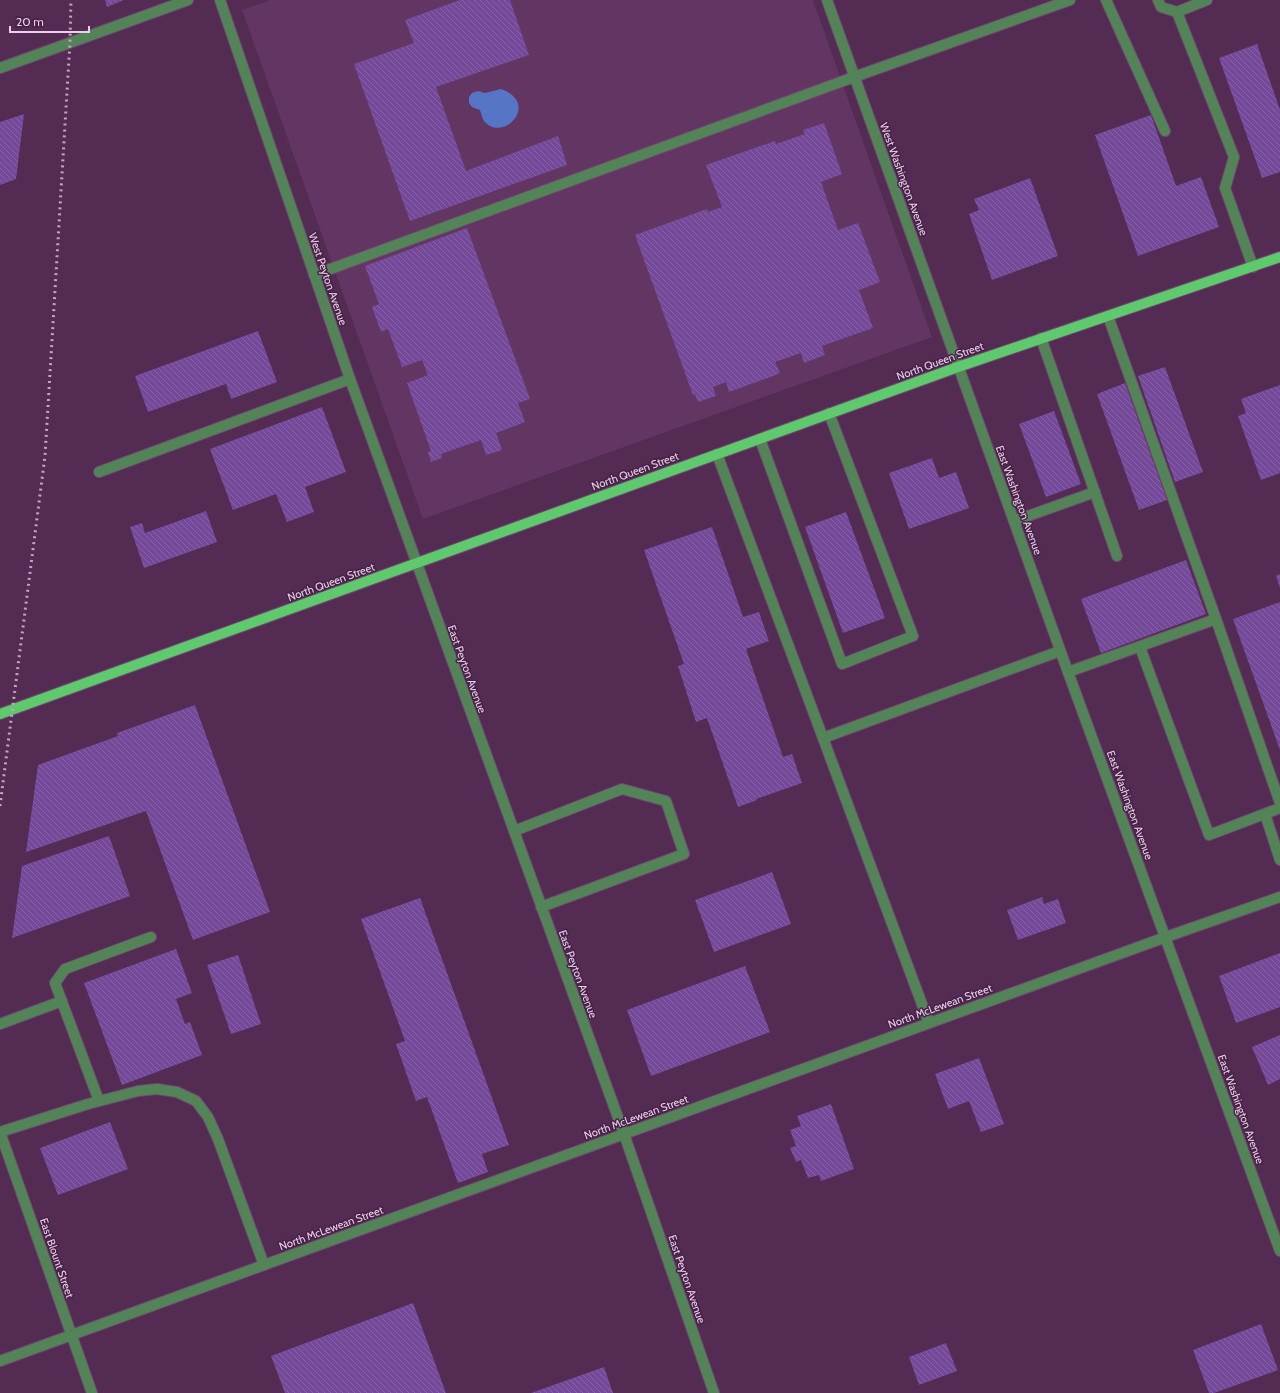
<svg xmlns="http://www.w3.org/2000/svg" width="1280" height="1393" font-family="Cabin,sans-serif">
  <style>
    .built { fill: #623562 }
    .water { fill: #5775c6 }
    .building { fill: url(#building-back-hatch) }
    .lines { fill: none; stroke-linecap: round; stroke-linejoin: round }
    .minor-casing { stroke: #6e496e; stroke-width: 12 }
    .major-casing { stroke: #6e496e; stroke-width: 12 }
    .minor { stroke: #538458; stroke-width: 10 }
    .major { stroke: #5fc96e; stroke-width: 10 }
    .rail { stroke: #c2a5c1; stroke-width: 3; stroke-dasharray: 2 4; stroke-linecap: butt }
    .labels { text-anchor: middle; stroke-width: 3; stroke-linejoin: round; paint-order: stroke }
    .street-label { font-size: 11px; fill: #e9d0e8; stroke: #482148 }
  </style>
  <defs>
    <pattern id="building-back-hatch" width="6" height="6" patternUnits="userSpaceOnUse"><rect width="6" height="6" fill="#744999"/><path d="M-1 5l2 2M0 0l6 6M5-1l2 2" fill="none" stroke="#8862a7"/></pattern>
  </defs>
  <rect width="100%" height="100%" fill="#532b53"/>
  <polygon class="built" points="270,0 813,0 932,337 423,519 242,10"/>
  <path class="water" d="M 501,89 C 541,103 503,144 484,121 C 482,118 481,113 480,110 L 472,107 L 469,103 L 469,97 L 472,93 L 478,91 L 485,93 Z"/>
  <g class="building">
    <polygon points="105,0 124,0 107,7"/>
    <polygon points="460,0 510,0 529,55 436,87 466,171 558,136 567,165 410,221 354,64 414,43 405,20"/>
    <polygon points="1257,44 1280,110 1280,172 1262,178 1219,58"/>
    <polygon points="24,114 16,179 0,185 0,122"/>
    <polygon points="1151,115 1176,186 1201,177 1219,227 1138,256 1095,135"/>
    <polygon points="824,123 842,174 821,182 838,230 858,223 880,282 859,290 873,328 822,346 825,355 804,363 801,353 775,362 780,373 773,376 729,392 726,382 713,387 716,396 698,402 695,394 693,395 635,235 707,209 708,212 722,207 706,165 775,141 776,144 802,135 805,134 803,130"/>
    <polygon points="1030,178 1058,256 992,280 969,214 979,210 974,199"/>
    <polygon points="467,228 530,399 518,403 525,422 496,433 502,450 486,455 481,440 441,454 442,458 431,462 428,452 431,451 407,383 428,375 422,360 402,367 388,329 381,332 372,307 379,304 365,266"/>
    <polygon points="258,331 277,382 231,399 226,384 148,412 135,376"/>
    <polygon points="1165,367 1203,472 1175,482 1138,376"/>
    <polygon points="1125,383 1167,500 1139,510 1097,394"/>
    <polygon points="1280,385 1280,473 1261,480 1238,416 1246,413 1241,399"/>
    <polygon points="322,407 346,472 305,487 314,512 287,522 276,494 233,510 210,449"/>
    <polygon points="1054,411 1081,484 1046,497 1019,424"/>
    <polygon points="932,458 939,478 956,472 969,508 909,529 889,473"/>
    <polygon points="206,511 217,542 144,568 130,527 142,523 145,533"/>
    <polygon points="846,512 885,618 843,633 805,527"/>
    <polygon points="712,527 743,617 759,612 769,641 746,649 783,757 792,754 802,783 756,799 757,800 738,807 707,718 696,722 678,666 684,664 644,550"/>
    <polygon points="1186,560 1206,614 1101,653 1081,599"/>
    <polygon points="1280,574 1280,588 1276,576"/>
    <polygon points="1280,602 1280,750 1233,619"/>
    <polygon points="195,705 270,912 193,940 146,811 26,852 38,765 118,736 117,733"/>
    <polygon points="109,836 130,896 12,938 22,866"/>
    <polygon points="772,872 791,924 714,952 695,900"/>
    <polygon points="1042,897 1044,904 1058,899 1066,923 1018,940 1007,910"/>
    <polygon points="420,898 509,1145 482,1154 488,1172 458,1183 427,1097 416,1101 396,1044 405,1041 361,919"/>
    <polygon points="176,949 192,993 176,999 185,1024 190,1022 202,1055 122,1085 84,983"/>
    <polygon points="1280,953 1280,1007 1236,1023 1219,976"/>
    <polygon points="238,955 261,1024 231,1034 207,965"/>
    <polygon points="745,966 770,1032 651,1076 627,1010"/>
    <polygon points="1280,1035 1280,1079 1268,1085 1252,1047"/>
    <polygon points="979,1058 1004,1124 981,1132 969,1101 948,1109 935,1074"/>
    <polygon points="831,1104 854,1169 821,1181 819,1175 808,1178 801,1160 796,1162 790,1148 796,1146 790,1130 801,1126 797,1116"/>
    <polygon points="110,1122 128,1169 58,1195 40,1148"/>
    <polygon points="413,1303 446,1393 285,1393 271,1356"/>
    <polygon points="1261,1324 1278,1370 1214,1393 1209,1393 1193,1350"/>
    <polygon points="946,1343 957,1371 919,1385 909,1357"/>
    <polygon points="604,1367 613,1393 531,1393"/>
  </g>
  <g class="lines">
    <defs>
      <g id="minor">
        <polyline points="220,0 350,379 624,1134 714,1393"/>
        <polyline points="827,0 1068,672 1280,1251"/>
        <polyline points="1106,0 1165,131"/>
        <polyline points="1158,0 1161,7 1177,12 1207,0"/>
        <polyline points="1177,12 1234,157 1225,188 1253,267"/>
        <polyline points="0,68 188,0"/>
        <polyline points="314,275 854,77 1070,0"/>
        <polyline points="1108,316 1216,619"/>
        <polyline points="1041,338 1117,556"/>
        <polyline points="760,439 842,664 913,636 829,413"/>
        <polyline points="717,454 823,738 1060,651"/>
        <polyline points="99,472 350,379"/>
        <polyline points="1014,521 1095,492"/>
        <polyline points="1140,647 1209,835 1280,808"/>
        <polyline points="1068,672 1216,619 1280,803"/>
        <polyline points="823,738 929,1023"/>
        <polyline points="1265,814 1280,860"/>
        <polyline points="514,831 622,789 666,801 684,854 541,907"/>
        <polyline points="0,1024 62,1001"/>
        <polyline points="99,1101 55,983 65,969 151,937"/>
        <polyline points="0,1132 88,1104 138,1091 157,1089 177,1092 196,1101 208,1117 218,1139 264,1265"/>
        <polyline points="0,1132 92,1393"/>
        <polyline points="0,1361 1166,937 1280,897"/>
      </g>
      <polyline id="major" points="0,714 958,367 1280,257"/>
    </defs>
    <use href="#minor" class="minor-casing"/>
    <use href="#major" class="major-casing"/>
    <use href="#minor" class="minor"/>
    <use href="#major" class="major"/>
    <polyline class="rail" points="0,806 45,456 70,42 71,0"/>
  </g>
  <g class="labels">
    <g class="street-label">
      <text transform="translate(904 179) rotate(70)" y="4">West Washington Avenue</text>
      <text transform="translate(328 279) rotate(71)" y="4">West Peyton Avenue</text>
      <text transform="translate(940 361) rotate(-20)" y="4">North Queen Street</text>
      <text transform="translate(635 471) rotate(-20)" y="4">North Queen Street</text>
      <text transform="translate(1019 500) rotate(70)" y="4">East Washington Avenue</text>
      <text transform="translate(331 582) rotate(-20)" y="4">North Queen Street</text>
      <text transform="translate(467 669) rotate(70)" y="4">East Peyton Avenue</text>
      <text transform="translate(1130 805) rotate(70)" y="4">East Washington Avenue</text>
      <text transform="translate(578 974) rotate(70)" y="4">East Peyton Avenue</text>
      <text transform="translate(940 1006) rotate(-20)" y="4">North McLewean Street</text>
      <text transform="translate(1241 1109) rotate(70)" y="4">East Washington Avenue</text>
      <text transform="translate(636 1117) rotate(-20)" y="4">North McLewean Street</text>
      <text transform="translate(331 1228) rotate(-20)" y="4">North McLewean Street</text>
      <text transform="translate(57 1258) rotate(71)" y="4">East Blount Street</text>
      <text transform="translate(687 1279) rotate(71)" y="4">East Peyton Avenue</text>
    </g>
  </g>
  <path d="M10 26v6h79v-6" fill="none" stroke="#e9d0e8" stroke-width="2"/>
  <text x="16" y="26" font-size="12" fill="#e9d0e8" stroke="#482148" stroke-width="3" paint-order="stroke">20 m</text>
</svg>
